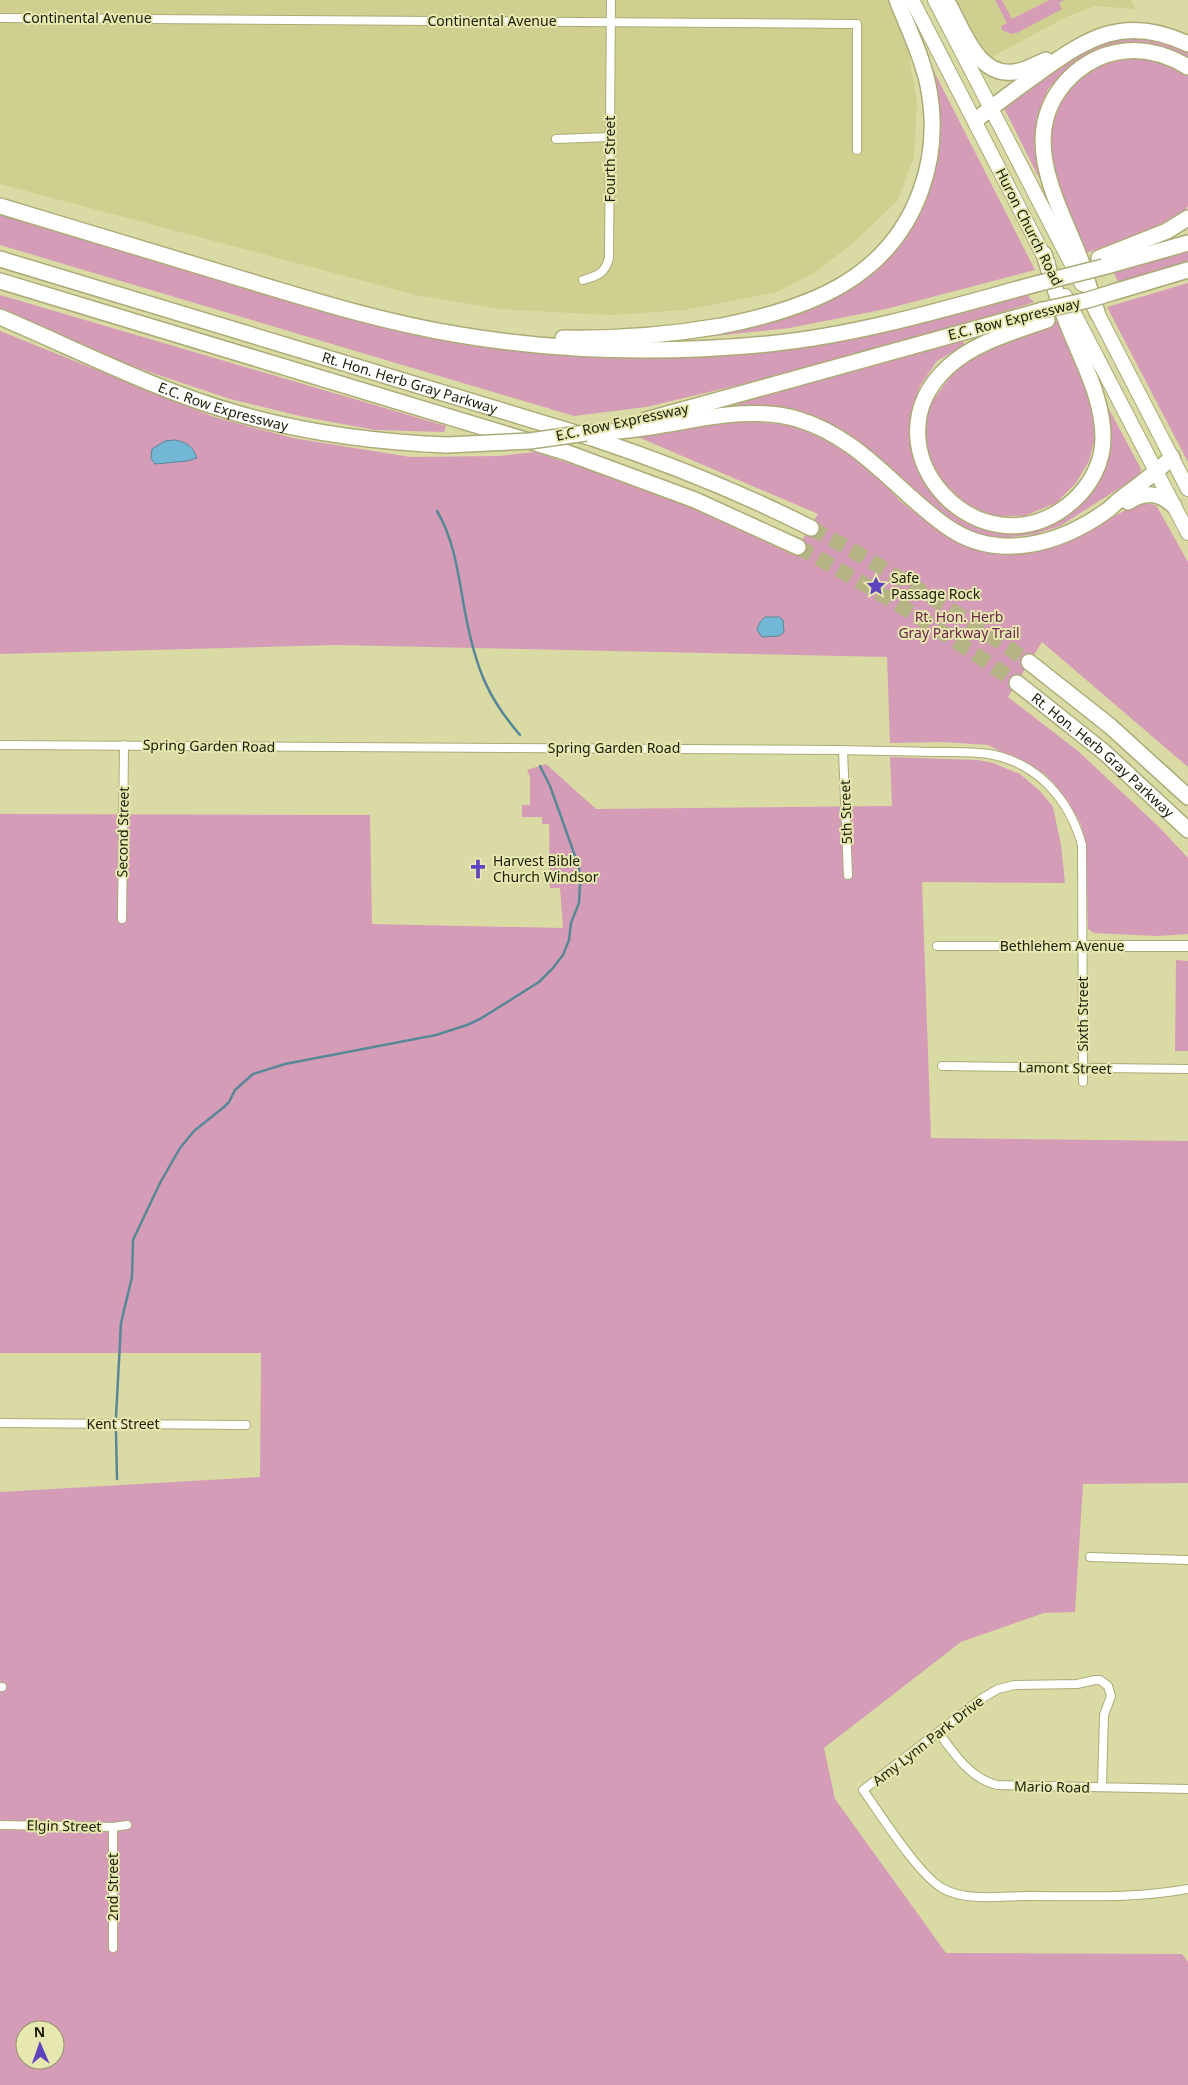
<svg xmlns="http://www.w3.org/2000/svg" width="1188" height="2085" font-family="'Noto Sans',sans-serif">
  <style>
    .built { fill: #cfcf90 }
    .green { fill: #d59cb8; fill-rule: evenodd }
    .water { fill: #72b7d5; stroke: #588897 }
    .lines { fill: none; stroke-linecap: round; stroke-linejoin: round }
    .stream { stroke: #588897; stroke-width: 2.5 }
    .motorway-tunnel { stroke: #b4b485; stroke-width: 15; stroke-dasharray: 15 8; stroke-linecap: butt }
    .minor-casing { stroke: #acab77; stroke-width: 10 }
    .tertiary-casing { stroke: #acab77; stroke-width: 12 }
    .trunk-casing { stroke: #acab77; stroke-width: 16 }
    .motorway-casing { stroke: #acab77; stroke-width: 18 }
    .minor { stroke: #fff; stroke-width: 8 }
    .tertiary { stroke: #fff; stroke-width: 10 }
    .trunk { stroke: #fff; stroke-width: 14 }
    .motorway { stroke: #fff; stroke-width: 15 }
    .motorway-bridge-casing { stroke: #acab77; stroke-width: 18; stroke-linecap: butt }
    .motorway-bridge { stroke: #fff; stroke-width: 15 }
    .labels { text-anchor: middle; stroke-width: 4; stroke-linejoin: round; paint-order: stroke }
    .street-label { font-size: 14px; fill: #1c1c07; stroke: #e7e7b0 }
    .poi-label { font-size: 14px; fill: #1c1c07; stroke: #e7e7b0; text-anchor: start }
    .park-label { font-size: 14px; fill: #6c254e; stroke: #e7e7b0 }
  </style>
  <rect width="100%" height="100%" fill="#dadaa4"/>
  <g class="built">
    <polygon points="0,0 896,0 904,24 917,104 914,157 897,201 852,244 814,273 777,292 684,310 611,315 501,309 416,295 0,184"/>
    <polygon points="948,0 1131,0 1136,9 1095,6 1066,17 992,57 977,49"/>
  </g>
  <g class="green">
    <polygon points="995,0 1002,0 1012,19 1050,0 1064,0 1059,3 1062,9 1017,33 1011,34 1002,30 1001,26 1007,23"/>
    <polygon points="1104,38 1154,38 1188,50 1188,62 1109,47 1076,60 1048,89 1036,119 1037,156 1042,178 1039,178 1003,106 1072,54"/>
    <polygon points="921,46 1035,270 886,309 789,328 714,336 712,330 808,308 850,289 876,265 930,173"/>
    <polygon points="1116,56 1164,60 1188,75 1188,206 1183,212 1142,234 1086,253 1056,180 1047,139 1055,104 1071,83 1090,66"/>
    <polygon points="0,214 361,322 535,352 651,357 736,354 1026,294 1034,302 962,325 777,376 646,407 574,416 0,245"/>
    <polygon points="1188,249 1188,262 1118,282 1113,271"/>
    <polygon points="1188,283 1188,462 1107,307"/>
    <polygon points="0,295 446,426 444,432 376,430 304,417 230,399 117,361 0,310"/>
    <polygon points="1058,321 1090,399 1096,433 1089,461 1076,483 1056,503 1024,516 997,516 967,506 946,492 933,472 923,443 927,409 960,363 994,345"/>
    <polygon points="0,331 214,417 293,438 410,457 500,456 535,452 638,486 726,522 793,555 818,514 638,437 725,422 751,421 794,426 837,446 871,471 900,501 949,538 983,550 1075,536 1140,503 1156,505 1188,562 1188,767 1042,642 1008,697 1078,751 1159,827 1188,858 1188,934 1157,936 1094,933 1088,929 1086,849 1081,824 1067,800 1045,774 988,745 943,742 890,743 887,657 336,645 0,654"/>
    <polygon points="962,340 965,345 937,361 920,386 912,409 910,431 913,453 919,473 941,505 961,520 987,528 1037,527 1099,476 1103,398 1141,469 1140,475 1060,526 1035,534 1004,538 982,536 955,525 854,439 739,410 737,403"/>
    <path d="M 890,757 L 978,760 L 993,763 L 1020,774 L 1041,792 L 1053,807 L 1061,845 L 1065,883 L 922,882 L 931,1138 L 1188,1141 L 1188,1483 L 1083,1484 L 1075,1612 L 1044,1613 L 961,1642 L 824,1748 L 835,1799 L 946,1953 L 1182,1954 L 1188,1962 L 1188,2085 L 0,2085 L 0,1492 L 260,1477 L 261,1353 L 0,1353 L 0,814 L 370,815 L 372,924 L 563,928 L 560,888 L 550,888 L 549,824 L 542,824 L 542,817 L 522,817 L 522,805 L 530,805 L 530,777 L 527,770 L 546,764 L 596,809 L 892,806 ZM 25,2030 L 55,2030 L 55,2060 L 25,2060 Z"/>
    <polygon points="1176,960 1188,961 1188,1051 1175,1051"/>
  </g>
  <g class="water">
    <path d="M 175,440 C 186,442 193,446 197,458 L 187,461 L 155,464 L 151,458 L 152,449 L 165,441 Z"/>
    <polygon points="765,617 779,617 783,620 784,632 779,636 762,637 757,630 760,622"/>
  </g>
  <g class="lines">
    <g class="stream">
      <path d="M 437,511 C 457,545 459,584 467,622 C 477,670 488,698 520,735"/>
      <polyline points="116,1417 121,1323 132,1277 133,1240 160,1183 180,1148 194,1131 224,1107 229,1102 235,1090 253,1074 285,1064 436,1035 467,1025 480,1019 539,982 552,969 563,955 569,940 571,923 579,903 580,884 579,867 550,786 540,766"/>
      <polyline points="116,1432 117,1479"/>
    </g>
    <g class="motorway-tunnel">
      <path d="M 811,528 C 886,568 959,613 1029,662"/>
      <path d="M 798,547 C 874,588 947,633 1017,683"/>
    </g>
    <defs>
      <g id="minor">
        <polyline points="0,18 857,24 857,150"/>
        <polyline points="556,139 610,137"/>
        <path d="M 583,280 C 597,276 605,274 609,258 L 611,0"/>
        <path d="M 0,745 L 843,750 C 873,751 902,751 931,752 C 950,752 970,751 989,754 C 1038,763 1069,799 1082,845 L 1083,1082"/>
        <polyline points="843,750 848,875"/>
        <polyline points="122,919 124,745"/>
        <polyline points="937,946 1083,946"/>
        <polyline points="942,1066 1188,1069"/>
        <polyline points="0,1423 246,1425"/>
        <polyline points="1090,1557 1188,1560"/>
        <polyline points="0,1687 2,1687"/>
        <path d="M 938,1732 C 955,1754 969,1778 997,1785 L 1188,1789"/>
        <path d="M 1102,1787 L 1104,1715 L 1111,1696 L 1108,1686 L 1100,1680 L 1095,1680 L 1077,1684 L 1015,1685 L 998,1689 L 981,1699 L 863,1790 C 881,1815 918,1874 942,1888 C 966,1902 1002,1896 1028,1896 C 1082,1896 1135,1899 1188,1889"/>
        <polyline points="0,1825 113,1827 127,1825"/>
        <polyline points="113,1827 113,1948"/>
      </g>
      <polyline id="tertiary" points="1083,946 1188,946"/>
      <g id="trunk">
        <polyline points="912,0 1048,264"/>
        <polyline points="935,0 1082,284"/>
        <polyline points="1065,296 1188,533"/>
        <polyline points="1092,303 1188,489"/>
      </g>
      <g id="motorway">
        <path d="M 944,0 L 949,5 C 963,30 978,77 1014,72 C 1025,71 1036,64 1046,60"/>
        <path d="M 975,121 C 994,105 1015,90 1036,75 C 1088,37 1125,14 1188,44"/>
        <path d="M 0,206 C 76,229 153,252 229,275 C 305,298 381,322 460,335 C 562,352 665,354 768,344 C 858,335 945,309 1032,285"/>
        <path d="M 1044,254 C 1051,277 1058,300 1067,323 C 1081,359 1103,397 1103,438 C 1103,462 1091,485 1073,501 C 982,581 860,448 948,367 C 975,342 1014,332 1047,320"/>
        <polyline points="1099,258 1167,231 1188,218"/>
        <path id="s1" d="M 0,259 L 592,438 C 667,463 740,492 811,528"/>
        <polyline points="1103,267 1188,243"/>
        <polyline points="0,281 565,452 695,500 798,547"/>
        <polyline points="1114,292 1188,270"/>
        <path d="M 1097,312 C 1091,295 1087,278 1081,261 C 1062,209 1021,146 1058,92 C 1068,77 1081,66 1098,58 C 1129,45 1160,50 1188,67"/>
        <path id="s2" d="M 0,317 C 78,350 155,390 236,413 C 305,433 375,442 447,445"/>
        <path d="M 563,338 C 616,339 669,335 721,326 C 807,309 889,280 921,190 C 933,157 935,120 928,85 C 922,56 908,28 897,0"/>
        <polyline points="646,420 1043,310"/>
        <path d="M 587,433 C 603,432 620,432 636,429 C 688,423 745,404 797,419 C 861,438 895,490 946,526 C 996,562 1058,545 1105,512 C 1110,509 1114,504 1119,500 C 1137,486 1155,474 1172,457"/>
        <path d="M 1128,502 C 1145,491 1159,492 1174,506"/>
        <polyline points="1029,662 1110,726 1188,797"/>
        <path id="s3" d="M 1017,683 L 1104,752 L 1188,830"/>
      </g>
    </defs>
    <use href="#minor" class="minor-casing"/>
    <use href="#tertiary" class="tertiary-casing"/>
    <use href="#trunk" class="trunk-casing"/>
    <use href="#motorway" class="motorway-casing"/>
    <use href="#minor" class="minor"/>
    <use href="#tertiary" class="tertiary"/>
    <use href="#trunk" class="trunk"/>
    <use href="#motorway" class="motorway"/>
    <defs>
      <g id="motorway-bridge">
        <polyline points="1032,285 1103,267"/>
        <polyline points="1043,310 1088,300 1114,292"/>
        <polyline points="447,445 530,441 586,433"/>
      </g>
    </defs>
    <use href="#motorway-bridge" class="motorway-bridge-casing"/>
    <use href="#motorway-bridge" class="motorway-bridge"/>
  </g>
  <defs>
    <symbol id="sight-bare" viewBox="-9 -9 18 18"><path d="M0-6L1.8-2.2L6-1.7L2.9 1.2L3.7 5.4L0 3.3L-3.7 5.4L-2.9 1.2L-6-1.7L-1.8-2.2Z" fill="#5e44bc" stroke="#e7e7b0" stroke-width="2.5" paint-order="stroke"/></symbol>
    <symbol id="church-bare" viewBox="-9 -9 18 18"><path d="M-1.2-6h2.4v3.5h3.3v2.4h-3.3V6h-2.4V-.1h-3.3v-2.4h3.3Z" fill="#5e44bc" stroke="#e7e7b0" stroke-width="2.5" paint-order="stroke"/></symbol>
  </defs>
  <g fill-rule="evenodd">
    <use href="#sight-bare" x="862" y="572" width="28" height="28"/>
    <use href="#church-bare" x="464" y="855" width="28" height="28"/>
  </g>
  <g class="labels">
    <g class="street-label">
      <text x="87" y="23">Continental Avenue</text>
      <text x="492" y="26">Continental Avenue</text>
      <text transform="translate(610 159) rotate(-90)" y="5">Fourth Street</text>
      <text transform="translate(1029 227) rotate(63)" y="5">Huron Church Road</text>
      <text transform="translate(1014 319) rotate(-14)" y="5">E.C. Row Expressway</text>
      <text dy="5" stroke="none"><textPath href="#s1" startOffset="428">Rt. Hon. Herb Gray Parkway</textPath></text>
      <text dy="5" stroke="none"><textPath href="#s2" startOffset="241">E.C. Row Expressway</textPath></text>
      <text transform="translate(622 422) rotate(-12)" y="5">E.C. Row Expressway</text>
      <text transform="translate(209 746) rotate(1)" y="5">Spring Garden Road</text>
      <text x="614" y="753">Spring Garden Road</text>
      <text dy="5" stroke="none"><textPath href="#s3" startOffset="112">Rt. Hon. Herb Gray Parkway</textPath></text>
      <text transform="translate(846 812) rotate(-92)" y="5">5th Street</text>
      <text transform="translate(123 832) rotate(-89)" y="5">Second Street</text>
      <text x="1062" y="951">Bethlehem Avenue</text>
      <text transform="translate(1083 1014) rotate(-90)" y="5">Sixth Street</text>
      <text transform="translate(1065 1068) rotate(1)" y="5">Lamont Street</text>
      <text x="123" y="1429">Kent Street</text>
      <text transform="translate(928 1741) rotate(-38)" y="5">Amy Lynn Park Drive</text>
      <text transform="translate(1052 1787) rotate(1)" y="5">Mario Road</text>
      <text transform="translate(64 1826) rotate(1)" y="5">Elgin Street</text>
      <text transform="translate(113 1887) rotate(-90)" y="5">2nd Street</text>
    </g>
    <g class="poi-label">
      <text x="891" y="583">Safe<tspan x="891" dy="16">Passage Rock</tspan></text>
      <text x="493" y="866">Harvest Bible<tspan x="493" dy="16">Church Windsor</tspan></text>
    </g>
    <g class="park-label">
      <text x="959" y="622">Rt. Hon. Herb<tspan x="959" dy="16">Gray Parkway Trail</tspan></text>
    </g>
  </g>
  <g transform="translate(40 2045) rotate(358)"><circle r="24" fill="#e7e7b0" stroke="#96966c"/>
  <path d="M0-4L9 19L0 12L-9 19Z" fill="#5e44bc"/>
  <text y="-8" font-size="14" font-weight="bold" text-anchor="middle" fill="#1c1c07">N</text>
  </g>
</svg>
